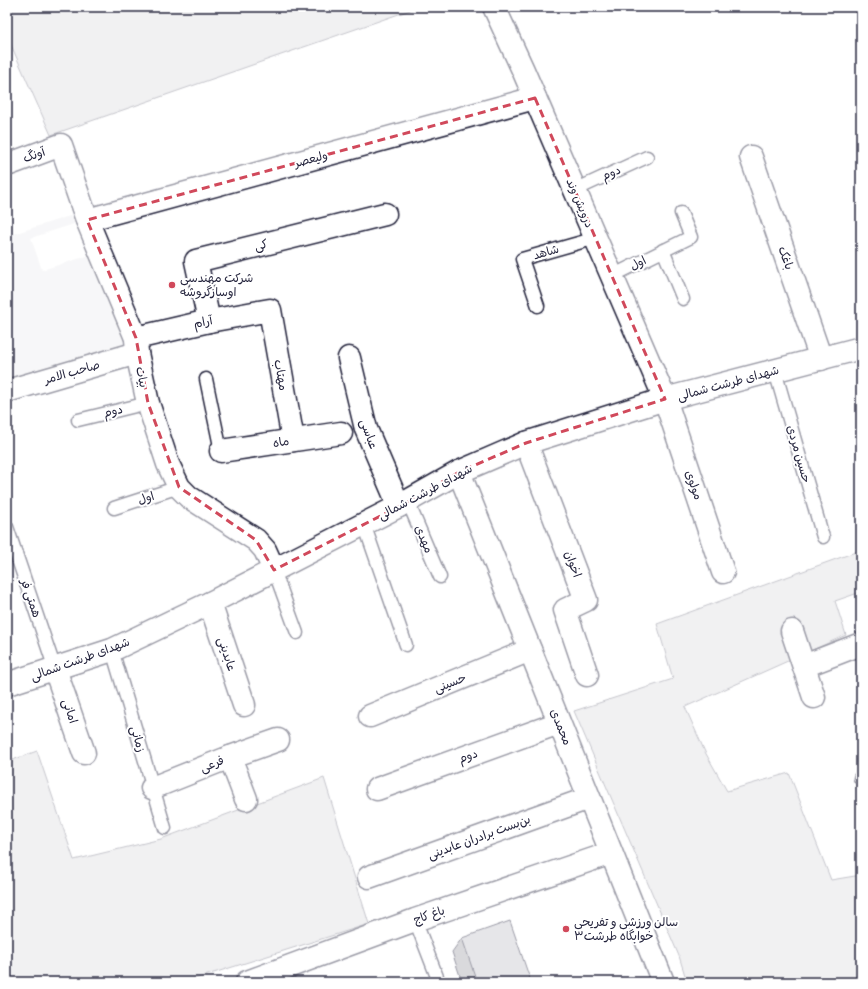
<svg xmlns="http://www.w3.org/2000/svg" width="868" height="989" font-family="Itim,'Playpen Sans Arabic',sans-serif">
  <style>
    .built { fill: #eeeef1 }
    .green { fill: #dfdfe2; stroke: #80808e }
    .lines { fill: none; stroke-linecap: round; stroke-linejoin: round }
    .lane-casing { stroke: #22223b; stroke-width: 15 }
    .street-casing { stroke: #22223b; stroke-width: 25 }
    .lane { stroke: #fff; stroke-width: 12 }
    .street { stroke: #fff; stroke-width: 22 }
    .wall { fill: #acacb2; stroke: #22223b }
    .building { fill: #c8c8cf; stroke: #22223b }
    .marked { fill: none; stroke: #d1495b; stroke-width: 3; stroke-dasharray: 8 5; stroke-linejoin: round }
    .poi-dot { fill: #d1495b; stroke: #fff; stroke-width: 1.5 }
    .labels { text-anchor: middle; stroke-width: 4; stroke-linejoin: round; paint-order: stroke }
    .street-label { font-size: 12px; fill: #22223b; stroke: #fff }
    .poi-label { font-size: 12px; fill: #22223b; stroke: #fff; text-anchor: start }
  </style>
  <rect width="100%" height="100%" fill="#fff"/>
  <filter id="ink" filterUnits="userSpaceOnUse"><feTurbulence type="fractalNoise" baseFrequency=".025" numOctaves="2"/><feDisplacementMap in="SourceGraphic" scale="8" xChannelSelector="R" yChannelSelector="G"/><feConvolveMatrix kernelMatrix="1 2 1 2 8 2 1 2 1" color-interpolation-filters="sRGB"/></filter>
  <g filter="url(#ink)">
    <polygon class="built" points="79,213 83,221 31,238 42,270 97,253 133,346 7,384 7,236"/>
    <g class="green">
      <polygon points="7,7 419,7 51,135 7,36"/>
      <polygon points="861,550 861,592 835,601 846,635 685,707 705,752 727,791 789,773 831,880 861,875 861,982 687,982 679,956 574,711 673,679 657,624"/>
      <polygon points="37,751 74,860 161,839 324,778 369,924 185,982 7,982 7,762"/>
    </g>
    <g class="lines">
      <defs>
        <g id="lane">
          <polyline points="575,190 647,157"/>
          <polyline points="663,250 683,299"/>
          <polyline points="612,276 691,237 681,213"/>
          <polyline points="538,306 522,259 596,238"/>
          <polyline points="775,371 823,537"/>
          <polyline points="206,379 221,451"/>
          <polyline points="78,420 148,403"/>
          <polyline points="408,502 440,577"/>
          <polyline points="114,508 179,487"/>
          <polyline points="364,524 406,645"/>
          <polyline points="7,527 55,669"/>
          <polyline points="274,570 297,633"/>
          <polyline points="112,650 165,828"/>
          <polyline points="860,778 861,778"/>
          <polyline points="415,920 439,982"/>
        </g>
        <g id="street">
          <polyline points="494,7 523,70 665,399 723,572"/>
          <polyline points="751,157 821,359"/>
          <polyline points="7,165 61,145 87,220 136,338 137,353 148,403 168,464 179,487 189,497 256,540 265,550 274,570"/>
          <polyline points="87,220 535,98"/>
          <polyline points="209,321 196,261 385,214"/>
          <polyline points="136,338 209,321 270,310 293,440"/>
          <polyline points="349,358 366,429 399,506"/>
          <polyline points="7,391 137,353"/>
          <polyline points="526,443 586,600 565,610 587,675"/>
          <polyline points="221,451 341,433"/>
          <polyline points="459,472 663,982"/>
          <polyline points="210,603 244,705"/>
          <polyline points="792,631 814,697"/>
          <polyline points="804,666 861,644"/>
          <polyline points="55,669 84,753"/>
          <polyline points="7,684 112,650 210,603 399,506 459,472 526,443 665,399 861,348"/>
          <polyline points="370,716 530,650"/>
          <polyline points="230,757 278,740"/>
          <polyline points="152,788 230,757 246,799"/>
          <polyline points="377,789 559,723"/>
          <polyline points="369,877 589,798"/>
          <polyline points="247,982 415,920 611,853"/>
        </g>
      </defs>
      <use href="#lane" class="lane-casing"/>
      <use href="#street" class="street-casing"/>
      <use href="#lane" class="lane"/>
      <use href="#street" class="street"/>
    </g>
    <polygon class="wall" points="462,938 531,982 462,982 452,952"/>
    <polygon class="building" points="510,921 531,982 477,982 462,938"/>
  </g>
  <path d="M0 0H868V989H0ZM 535,98 L 665,399 L 526,443 L 459,472 L 408,502 L 274,570 L 256,540 L 179,487 L 148,403 L 136,338 L 87,220 Z" fill="#fff" fill-opacity=".55" fill-rule="evenodd"/>
  <path class="marked" d="M 535,98 L 665,399 L 526,443 L 459,472 L 408,502 L 274,570 L 256,540 L 179,487 L 148,403 L 136,338 L 87,220 Z"/>
  <g class="poi-dot">
    <circle cx="172" cy="285" r="4"/>
    <circle cx="566" cy="929" r="4"/>
  </g>
  <g class="labels">
    <g class="street-label">
      <text transform="translate(34 155) rotate(-20)" y="4">آونگ</text>
      <text transform="translate(311 159) rotate(-15)" y="4">ولیعصر</text>
      <text transform="translate(611 173) rotate(-24)" y="4">دوم</text>
      <text transform="translate(580 203) rotate(67)" y="4">درویش‌ وند</text>
      <text transform="translate(261 245) rotate(-14)" y="4">کی</text>
      <text transform="translate(546 252) rotate(-16)" y="4">شاهد</text>
      <text transform="translate(786 258) rotate(71)" y="4">باغک</text>
      <text transform="translate(638 263) rotate(-27)" y="4">اول</text>
      <text transform="translate(203 322) rotate(-12)" y="4">آرام</text>
      <text transform="translate(72 372) rotate(-16)" y="4">صاحب الامر</text>
      <text transform="translate(281 375) rotate(80)" y="4">مهتاب</text>
      <text transform="translate(142 377) rotate(78)" y="4">بیات</text>
      <text transform="translate(728 383) rotate(-15)" y="4">شهدای طرشت شمالی</text>
      <text transform="translate(113 411) rotate(-14)" y="4">دوم</text>
      <text transform="translate(369 434) rotate(70)" y="4">عباسی</text>
      <text transform="translate(281 442) rotate(-9)" y="4">ماه</text>
      <text transform="translate(799 454) rotate(74)" y="4">حسین مردی</text>
      <text transform="translate(694 485) rotate(71)" y="4">مولوی</text>
      <text transform="translate(425 492) rotate(-28)" y="4">شهدای طرشت شمالی</text>
      <text transform="translate(146 498) rotate(-18)" y="4">اول</text>
      <text transform="translate(424 539) rotate(67)" y="4">مهدی</text>
      <text transform="translate(573 564) rotate(69)" y="4">اخوان</text>
      <text transform="translate(31 598) rotate(71)" y="4">همتی فر</text>
      <text transform="translate(227 654) rotate(72)" y="4">عابدینی</text>
      <text transform="translate(80 659) rotate(-20)" y="4">شهدای طرشت شمالی</text>
      <text transform="translate(450 683) rotate(-22)" y="4">حسینی</text>
      <text transform="translate(70 711) rotate(71)" y="4">امانی</text>
      <text transform="translate(561 727) rotate(68)" y="4">محمدی</text>
      <text transform="translate(138 739) rotate(74)" y="4">زمانی</text>
      <text transform="translate(468 756) rotate(-20)" y="4">دوم</text>
      <text transform="translate(212 764) rotate(-22)" y="4">فرعی</text>
      <text transform="translate(479 837) rotate(-20)" y="4">بن‌بست برادران عابدینی</text>
      <text transform="translate(429 915) rotate(-19)" y="4">باغ کاج</text>
    </g>
    <g class="poi-label">
      <text x="180" y="282">شرکت مهندسی<tspan x="180" dy="14">ا‌وسازگروشه</tspan></text>
      <text x="574" y="926">سالن ورزشی و تفریحی<tspan x="574" dy="14">خوابگاه طرشت۳</tspan></text>
    </g>
  </g>
  <rect width="868" height="989" fill="none" stroke="#fff" stroke-width="24"/>
  <rect x="12" y="12" width="844" height="965" fill="none" stroke="#22223b" stroke-width="1.5" filter="url(#ink)"/>
</svg>
